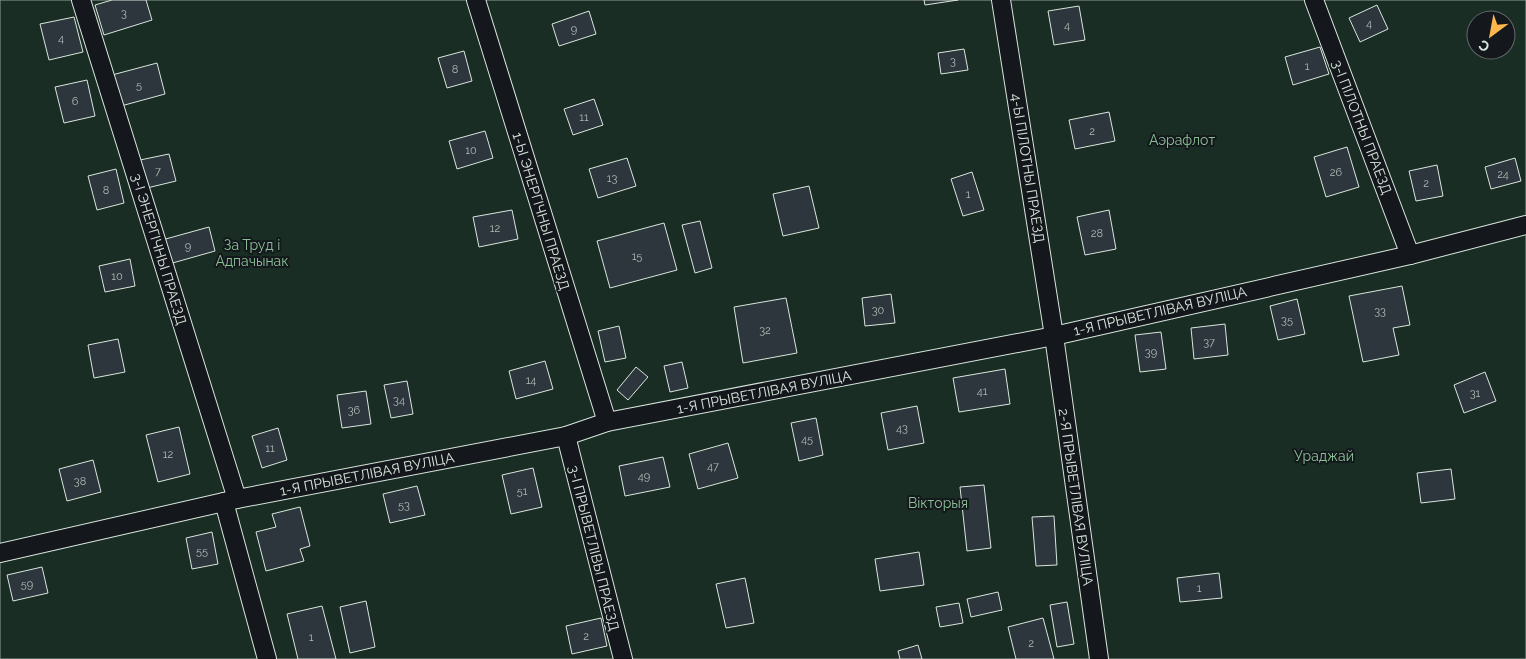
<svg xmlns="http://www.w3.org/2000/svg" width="1526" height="659" font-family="Raleway,sans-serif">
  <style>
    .green { fill: #1a2d24; stroke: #939e99; fill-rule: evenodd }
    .building { fill: #2c363c; stroke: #d8e6dc }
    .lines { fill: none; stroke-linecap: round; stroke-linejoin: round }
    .service-casing { stroke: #d8e6dc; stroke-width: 20 }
    .service { stroke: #14181c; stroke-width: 18 }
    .labels { text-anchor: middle; stroke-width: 4; stroke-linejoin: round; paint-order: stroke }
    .number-label { font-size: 11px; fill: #adbab4 }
    .street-label { font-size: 14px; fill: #d8e6dc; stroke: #14181c }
    .park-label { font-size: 14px; fill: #8ac095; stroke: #14181c }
  </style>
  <rect width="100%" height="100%" fill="#14181c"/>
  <path class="green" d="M 0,0 L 1526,0 L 1526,659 L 0,659 ZM 1476,20 L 1506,20 L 1506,50 L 1476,50 Z"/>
  <g class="building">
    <polygon points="112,0 146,0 152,20 104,35 95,5"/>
    <polygon points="924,0 958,0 925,5"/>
    <polygon points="1377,5 1388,29 1360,42 1349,18"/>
    <polygon points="1079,6 1085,40 1054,45 1048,11"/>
    <polygon points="589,11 596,34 559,46 552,24"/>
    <polygon points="74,17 83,52 49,60 40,24"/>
    <polygon points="1320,47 1329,74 1293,85 1285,57"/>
    <polygon points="964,49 968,70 941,74 938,53"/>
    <polygon points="464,51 472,81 447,88 438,58"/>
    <polygon points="157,63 165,94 121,106 112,75"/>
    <polygon points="87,80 95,116 64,123 55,87"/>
    <polygon points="594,99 603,125 573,135 564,109"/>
    <polygon points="1109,112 1115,141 1075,149 1069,120"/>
    <polygon points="485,131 493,158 457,169 449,141"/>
    <polygon points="1347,147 1359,187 1326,197 1314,157"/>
    <polygon points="169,154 176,181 147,188 140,160"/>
    <polygon points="627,158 636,186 598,198 589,169"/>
    <polygon points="1515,158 1521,181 1491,189 1485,167"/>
    <polygon points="1437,165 1443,196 1416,201 1409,171"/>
    <polygon points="116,169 124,203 97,210 88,176"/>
    <polygon points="972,172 984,210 963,216 951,179"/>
    <polygon points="809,186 819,228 783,236 773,194"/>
    <polygon points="512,210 518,239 479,247 473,217"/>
    <polygon points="1109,210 1116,249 1085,255 1077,217"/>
    <polygon points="700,221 712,268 695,273 682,225"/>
    <polygon points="664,223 677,270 610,288 597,241"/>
    <polygon points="209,227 215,251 169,264 162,240"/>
    <polygon points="130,259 135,286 105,292 99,266"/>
    <polygon points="1402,286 1410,325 1393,328 1399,355 1363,362 1349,296"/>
    <polygon points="891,294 895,323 865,326 862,298"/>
    <polygon points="786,298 797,353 743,363 734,307"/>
    <polygon points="1297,299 1305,334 1278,340 1270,306"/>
    <polygon points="1225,324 1228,355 1194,359 1191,328"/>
    <polygon points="619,326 626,358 605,362 598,331"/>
    <polygon points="1161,332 1166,369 1140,372 1135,335"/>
    <polygon points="118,339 125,372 94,378 88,345"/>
    <polygon points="545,361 553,389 516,399 509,371"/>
    <polygon points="682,362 688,388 670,392 664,366"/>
    <polygon points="636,367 648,377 628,400 617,390"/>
    <polygon points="1005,369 1010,404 959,412 953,378"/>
    <polygon points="1485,372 1496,401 1464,413 1454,385"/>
    <polygon points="407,381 413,414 391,418 384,385"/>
    <polygon points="366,391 371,424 342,428 337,395"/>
    <polygon points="917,406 924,443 888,450 881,413"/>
    <polygon points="816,418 823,455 799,461 791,423"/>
    <polygon points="179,427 190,474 158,482 146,435"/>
    <polygon points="278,428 287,460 262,468 252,436"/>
    <polygon points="728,443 738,478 698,489 689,454"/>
    <polygon points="663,457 670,487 625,496 619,466"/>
    <polygon points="93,460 101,492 67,501 59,469"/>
    <polygon points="533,468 542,507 511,514 502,475"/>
    <polygon points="1451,469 1455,499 1421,503 1417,473"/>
    <polygon points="984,485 991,548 967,551 960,487"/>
    <polygon points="417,486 425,515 390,523 383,494"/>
    <polygon points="300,507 310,546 300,549 304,561 266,571 256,532 276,527 272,514"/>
    <polygon points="1054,516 1057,565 1036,566 1032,517"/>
    <polygon points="212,532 218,564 192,569 186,538"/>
    <polygon points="919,552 924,585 880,591 875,559"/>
    <polygon points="42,567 48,593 13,601 7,575"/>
    <polygon points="1219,573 1222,598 1180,602 1177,578"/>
    <polygon points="745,578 754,623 726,628 716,584"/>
    <polygon points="998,592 1002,610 971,617 967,599"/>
    <polygon points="366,601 375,647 350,653 340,607"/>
    <polygon points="1067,602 1074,644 1057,647 1050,605"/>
    <polygon points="959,603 963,623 940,627 936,607"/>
    <polygon points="322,606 336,659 298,659 287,614"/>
    <polygon points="601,618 607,646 572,654 566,626"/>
    <polygon points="1043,618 1054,659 1016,659 1008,627"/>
    <polygon points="918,645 922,659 900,659 898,651"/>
  </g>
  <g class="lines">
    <defs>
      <g id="service">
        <polyline points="81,0 237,499"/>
        <polyline points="476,0 607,422"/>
        <polyline points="1001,0 1054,336 1099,659"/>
        <polyline points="1314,0 1410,255"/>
        <polyline points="566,436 623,659"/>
        <polyline points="224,502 267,659"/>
        <polyline points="0,553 237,499 566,436 607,422 1054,336 1410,255 1526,225"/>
      </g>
    </defs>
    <use href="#service" class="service-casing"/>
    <use href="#service" class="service"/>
  </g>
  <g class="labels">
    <g class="number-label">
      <text x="124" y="17">3</text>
      <text x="1369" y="27">4</text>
      <text x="1067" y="29">4</text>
      <text x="574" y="33">9</text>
      <text x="61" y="42">4</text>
      <text x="953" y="65">3</text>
      <text x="1307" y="70">1</text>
      <text x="455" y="73">8</text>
      <text x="139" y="89">5</text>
      <text x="75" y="105">6</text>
      <text x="584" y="121">11</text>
      <text x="1092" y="135">2</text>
      <text x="471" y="154">10</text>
      <text x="158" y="175">7</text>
      <text x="1336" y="176">26</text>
      <text x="1503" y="178">24</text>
      <text x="612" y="182">13</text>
      <text x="1426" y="187">2</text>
      <text x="106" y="194">8</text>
      <text x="968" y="198">1</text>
      <text x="495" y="232">12</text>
      <text x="1097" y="237">28</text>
      <text x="188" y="250">9</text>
      <text x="637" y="260">15</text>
      <text x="117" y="280">10</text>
      <text x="878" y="314">30</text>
      <text x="1380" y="315">33</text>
      <text x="1287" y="324">35</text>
      <text x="765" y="334">32</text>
      <text x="1209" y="346">37</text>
      <text x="1151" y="356">39</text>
      <text x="531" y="384">14</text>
      <text x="982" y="395">41</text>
      <text x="1475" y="397">31</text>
      <text x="399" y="404">34</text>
      <text x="354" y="414">36</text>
      <text x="902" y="432">43</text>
      <text x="807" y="443">45</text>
      <text x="270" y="452">11</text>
      <text x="168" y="458">12</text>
      <text x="713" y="470">47</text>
      <text x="644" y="480">49</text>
      <text x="80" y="485">38</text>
      <text x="522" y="495">51</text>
      <text x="404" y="509">53</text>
      <text x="202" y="555">55</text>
      <text x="27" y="588">59</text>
      <text x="1199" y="592">1</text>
      <text x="586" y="640">2</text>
      <text x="311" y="641">1</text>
      <text x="1031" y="647">2</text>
    </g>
    <g class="street-label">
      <text transform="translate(1362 127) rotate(69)" y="5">3-І ПІЛОТНЫ ПРАЕЗД</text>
      <text transform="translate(1028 168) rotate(81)" y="5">4-Ы ПІЛОТНЫ ПРАЕЗД</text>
      <text transform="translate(541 211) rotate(73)" y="5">1-Ы ЭНЕРГІЧНЫ ПРАЕЗД</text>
      <text transform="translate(159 249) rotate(73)" y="5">3-І ЭНЕРГІЧНЫ ПРАЕЗД</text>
      <text transform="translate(1160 311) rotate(-13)" y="5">1-Я ПРЫВЕТЛІВАЯ ВУЛІЦА</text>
      <text transform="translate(764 392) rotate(-11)" y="5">1-Я ПРЫВЕТЛІВАЯ ВУЛІЦА</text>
      <text transform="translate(367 474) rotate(-11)" y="5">1-Я ПРЫВЕТЛІВАЯ ВУЛІЦА</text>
      <text transform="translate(1076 497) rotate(82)" y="5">2-Я ПРЫВЕТЛІВАЯ ВУЛІЦА</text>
      <text transform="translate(594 548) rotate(76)" y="5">3-І ПРЫВЕТЛІВЫ ПРАЕЗД</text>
    </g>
    <g class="park-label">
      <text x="1182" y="145">Аэрафлот</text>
      <text x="252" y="250">За Труд і<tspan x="252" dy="16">Адпачынак</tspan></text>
      <text x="1324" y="461">Ураджай</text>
      <text x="938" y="508">Вікторыя</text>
    </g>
  </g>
  <g transform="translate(1491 35) rotate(212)"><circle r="24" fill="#14181c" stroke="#626a69"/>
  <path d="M0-4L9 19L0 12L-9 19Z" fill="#ffb74d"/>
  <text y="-8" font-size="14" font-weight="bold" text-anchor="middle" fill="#d8e6dc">С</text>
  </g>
</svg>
